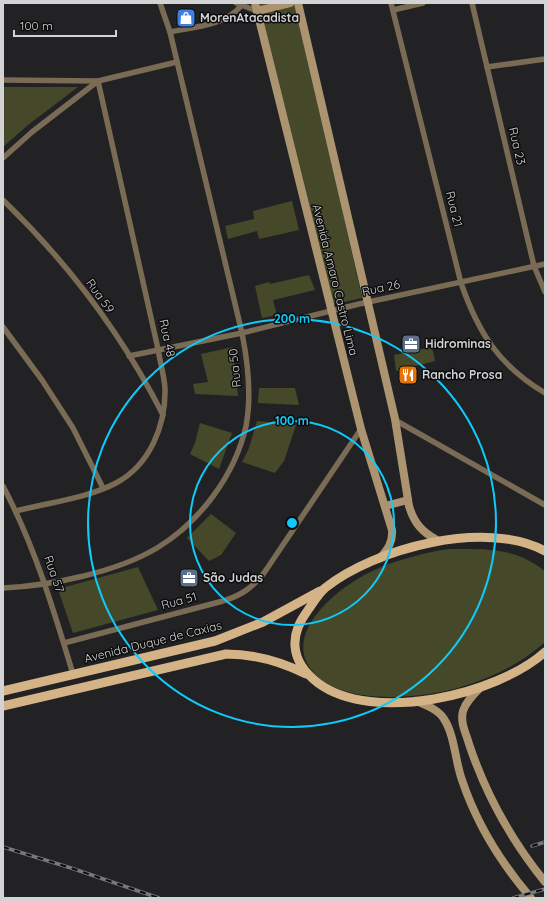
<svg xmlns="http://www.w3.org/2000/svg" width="548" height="901" font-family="Quicksand,sans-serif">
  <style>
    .green { fill: #454929 }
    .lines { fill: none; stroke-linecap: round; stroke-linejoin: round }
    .street { stroke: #7a6b55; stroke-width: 5.5 }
    .secondary { stroke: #ad9471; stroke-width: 8 }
    .primary { stroke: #d4b386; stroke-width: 9 }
    .rail-casing { stroke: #78787b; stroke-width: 3.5 }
    .rail { stroke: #0c0c0d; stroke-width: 2; stroke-dasharray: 6; stroke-linecap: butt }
    .ring { fill: none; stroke: #10cafa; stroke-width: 2 }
    .labels { text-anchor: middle; stroke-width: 3; stroke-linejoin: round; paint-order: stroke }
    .poi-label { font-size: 12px; font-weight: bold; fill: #d3d3d5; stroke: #0c0c0d; text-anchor: start }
    .street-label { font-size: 12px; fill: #d3d3d5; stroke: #0c0c0d }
    .centre { fill: #10cafa; stroke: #0c0c0d; stroke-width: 2 }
    .ring-label { font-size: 12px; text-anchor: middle; font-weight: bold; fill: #10cafa; stroke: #0c0c0d; stroke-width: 3; stroke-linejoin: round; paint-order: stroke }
  </style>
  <rect width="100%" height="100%" fill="#222225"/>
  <g class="green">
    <polygon points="257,3 296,3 362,298 331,305"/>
    <polygon points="3,87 78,87 28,125 3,147"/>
    <polygon points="292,201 299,230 259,239 257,231 228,239 225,226 254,219 253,211"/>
    <polygon points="309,275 315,290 273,300 277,315 262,318 255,286 269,282 270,284"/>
    <polygon points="233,347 238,396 195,394 193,384 208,382 201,354"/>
    <polygon points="432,347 435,361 396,371 394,355"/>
    <polygon points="259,388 295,388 299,405 258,403"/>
    <polygon points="257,421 296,425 284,461 275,473 242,462 249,448"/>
    <polygon points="200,423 232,433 219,469 190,454 195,443"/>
    <polygon points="211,514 236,533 221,555 209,561 187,538"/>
    <path d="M 449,549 C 487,549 513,547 545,571 L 544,643 C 520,664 492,678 461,687 C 421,699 333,708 308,665 C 299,650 304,632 313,619 C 345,575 397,557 449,549 Z"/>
    <polygon points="138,567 158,610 73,633 58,589"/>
  </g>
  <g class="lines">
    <g class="street">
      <polyline points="236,3 257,11"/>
      <path d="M 391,3 L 461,283 C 478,332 499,366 545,393"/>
      <polyline points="472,3 534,266 545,292"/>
      <polyline points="393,10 423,3"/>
      <path d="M 170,32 C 194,27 224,26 241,6"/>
      <polyline points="487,67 545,59"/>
      <polyline points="3,80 98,81 177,62"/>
      <path d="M 3,158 L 32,132 L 98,81 L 158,349 C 160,362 164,375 165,388 C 166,425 150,465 116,483 C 88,498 47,503 16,511"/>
      <path d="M 3,200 C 67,262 123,336 163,415"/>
      <polyline points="3,327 42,380 73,428 103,488"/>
      <polyline points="129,356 242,333 359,304 545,264"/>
      <polyline points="395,420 545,505"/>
      <path d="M 3,486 C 35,547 53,608 73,674"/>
      <path d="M 3,588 C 50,586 117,572 157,548 C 200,522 235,475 246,426 C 252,395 248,363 242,333 L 170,32 L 160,3"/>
      <path d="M 64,643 L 223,601 C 242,595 252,588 264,573 L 361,429"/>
    </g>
    <g class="secondary">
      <path d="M 255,3 L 361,429 L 392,530 C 393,542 388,549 380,558"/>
      <path d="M 298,3 L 395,419 L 409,506 C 414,523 422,532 437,540"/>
      <polyline points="257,11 290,3"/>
      <polyline points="385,506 408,500"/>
      <path d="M 481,687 C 474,694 466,701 463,711 C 460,723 466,733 469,744 C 486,795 511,840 545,882"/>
      <path d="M 416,701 C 425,705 438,709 444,719 C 455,736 455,761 462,780 C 477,825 501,863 531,898"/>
    </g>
    <g class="primary">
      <path d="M 545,551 C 486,519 375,548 325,588 C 318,594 313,603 308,610 C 300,621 294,632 295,646 C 296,662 305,673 318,683 C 373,724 497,695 545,652"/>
      <polyline points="3,691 215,641 263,622 320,591"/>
      <path d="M 3,706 L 226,654 C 255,654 280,661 306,674"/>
    </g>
    <defs>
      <g id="rail">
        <polyline points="532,846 545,842"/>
        <polyline points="3,847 71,868 159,898"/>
        <polyline points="513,898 545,889"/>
      </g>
    </defs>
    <use href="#rail" class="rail-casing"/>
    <use href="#rail" class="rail"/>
  </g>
  <g class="ring">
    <circle cx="292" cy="523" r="102"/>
    <circle cx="292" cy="523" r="204"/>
  </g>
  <defs>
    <symbol id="shop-square" viewBox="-11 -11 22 22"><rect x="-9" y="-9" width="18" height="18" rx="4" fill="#3f7fe0" stroke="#0c0c0d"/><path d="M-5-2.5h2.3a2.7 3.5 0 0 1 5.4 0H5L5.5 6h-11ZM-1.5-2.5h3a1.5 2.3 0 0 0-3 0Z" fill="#fff"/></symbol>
    <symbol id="office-square" viewBox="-11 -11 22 22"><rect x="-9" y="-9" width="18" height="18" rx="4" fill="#5c6f8a" stroke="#0c0c0d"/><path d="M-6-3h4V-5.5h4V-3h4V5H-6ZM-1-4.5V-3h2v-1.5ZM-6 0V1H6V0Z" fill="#fff"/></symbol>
    <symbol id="restaurant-square" viewBox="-11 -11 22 22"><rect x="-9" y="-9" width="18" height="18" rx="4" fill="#e8710a" stroke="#0c0c0d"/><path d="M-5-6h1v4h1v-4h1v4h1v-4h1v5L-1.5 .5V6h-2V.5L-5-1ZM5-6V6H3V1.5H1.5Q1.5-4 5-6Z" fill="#fff"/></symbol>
  </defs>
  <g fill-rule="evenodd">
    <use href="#shop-square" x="175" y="7" width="22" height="22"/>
    <use href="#office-square" x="400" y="333" width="22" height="22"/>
    <use href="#restaurant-square" x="397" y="364" width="22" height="22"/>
    <use href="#office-square" x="178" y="567" width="22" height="22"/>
  </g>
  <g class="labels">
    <g class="poi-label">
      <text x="200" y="22">MorenAtacadista</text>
      <text x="425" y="348">Hidrominas</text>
      <text x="422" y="379">Rancho Prosa</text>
      <text x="203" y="582">São Judas</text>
    </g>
    <g class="street-label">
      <text transform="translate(517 146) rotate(77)" y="4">Rua 23</text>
      <text transform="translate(454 209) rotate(76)" y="4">Rua 21</text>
      <text transform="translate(335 280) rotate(76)" y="4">Avenida Amaro Castro Lima</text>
      <text transform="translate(381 288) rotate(-12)" y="4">Rua 26</text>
      <text transform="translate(100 296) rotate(54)" y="4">Rua 59</text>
      <text transform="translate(167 338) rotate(78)" y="4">Rua 48</text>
      <text transform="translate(235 368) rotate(-96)" y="4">Rua 50</text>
      <text transform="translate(54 574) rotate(71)" y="4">Rua 57</text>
      <text transform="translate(179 601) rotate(-15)" y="4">Rua 51</text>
      <text transform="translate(153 642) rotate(-14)" y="4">Avenida Duque de Caxias</text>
    </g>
  </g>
  <circle cx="292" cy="523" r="6" class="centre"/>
  <g class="ring-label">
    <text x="292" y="323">200 m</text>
    <text x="292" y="425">100 m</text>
  </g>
  <rect width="548" height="901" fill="none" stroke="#d3d3d5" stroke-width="8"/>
  <path d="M14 30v6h102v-6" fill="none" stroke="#d3d3d5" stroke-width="2"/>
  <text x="20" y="30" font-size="12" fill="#d3d3d5" stroke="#0c0c0d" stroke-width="3" paint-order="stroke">100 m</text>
</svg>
